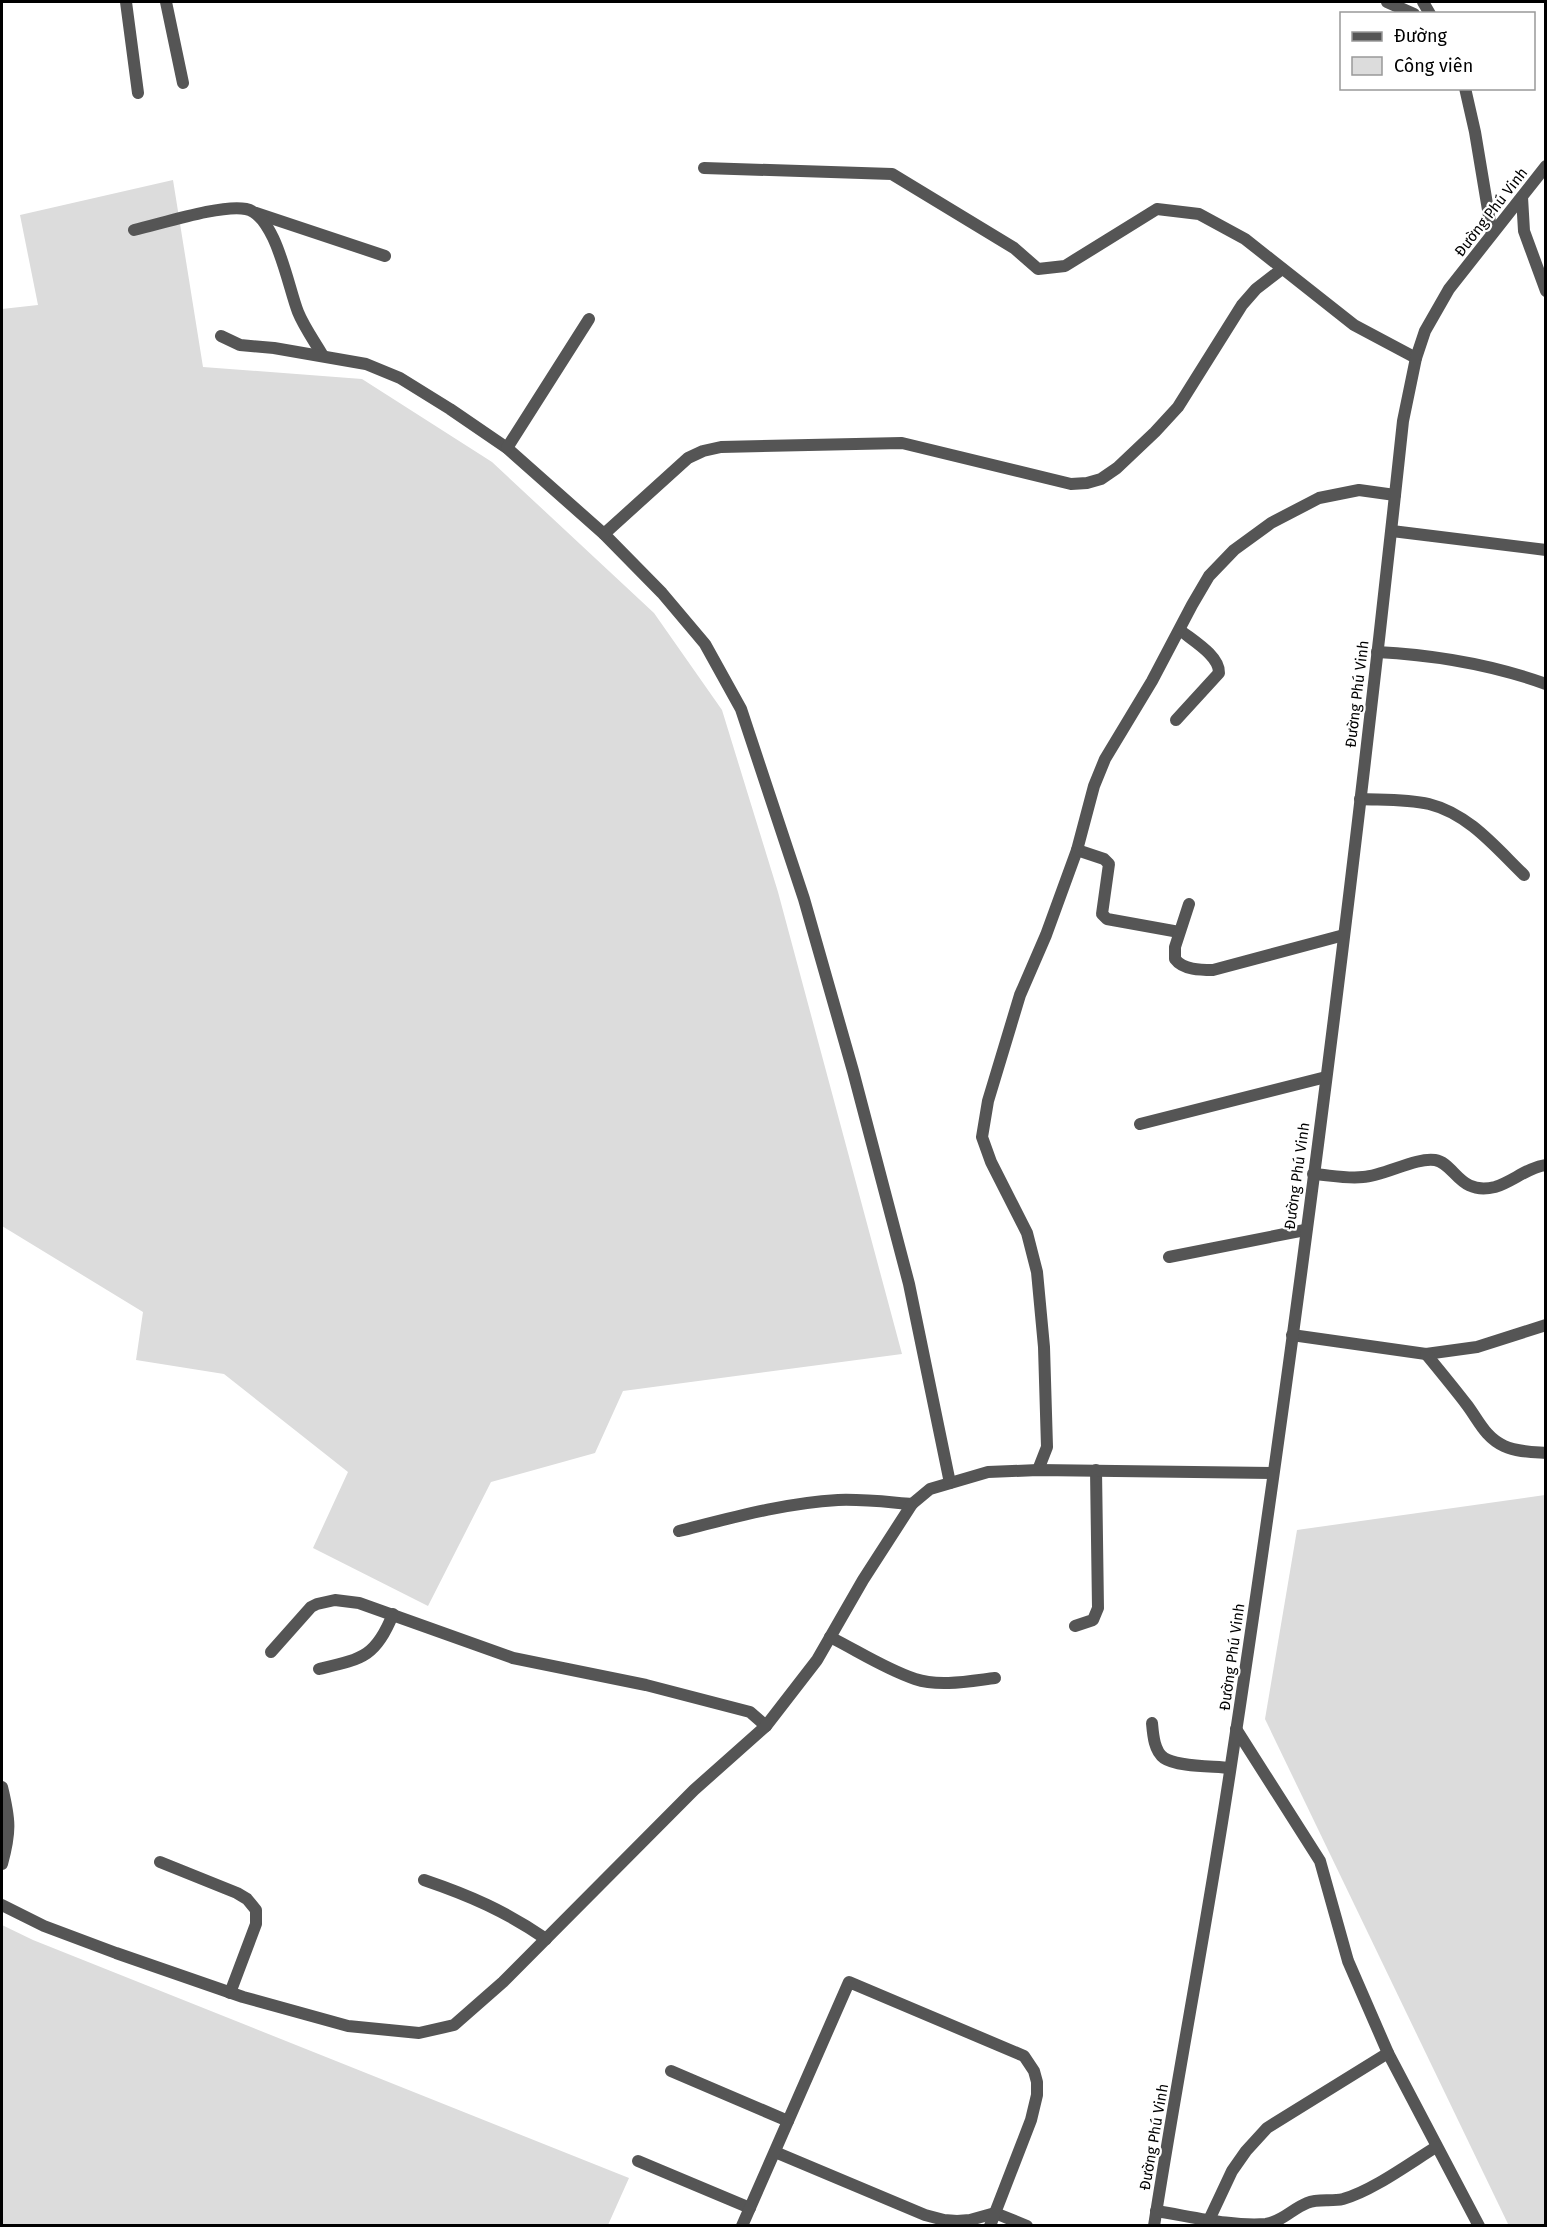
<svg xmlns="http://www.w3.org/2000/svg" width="1547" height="2227" font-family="'Fira Sans',sans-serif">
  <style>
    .green { fill: #dcdcdc }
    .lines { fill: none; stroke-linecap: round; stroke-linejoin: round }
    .street { stroke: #555; stroke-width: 12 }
    .labels { text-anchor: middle; stroke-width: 4.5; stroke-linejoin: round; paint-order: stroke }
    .street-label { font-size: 15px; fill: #000; stroke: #fff }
  </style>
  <rect width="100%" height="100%" fill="#fff"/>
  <g class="green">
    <polygon points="173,180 203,367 362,379 492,462 654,613 722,710 778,892 902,1354 623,1391 595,1453 491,1482 428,1606 313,1548 348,1472 224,1374 136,1360 143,1312 2,1226 2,309 38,305 20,215"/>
    <polygon points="1545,1495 1545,2225 1509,2226 1265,1719 1297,1530"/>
    <polygon points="2,1925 33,1940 629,2178 608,2225 2,2225"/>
  </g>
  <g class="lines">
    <g class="street">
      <polyline points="126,2 138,93"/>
      <polyline points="166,2 183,83"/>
      <polyline points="1387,2 1414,14"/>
      <polyline points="1423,2 1430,14"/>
      <polyline points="1465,88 1475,132 1492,234"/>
      <polyline points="704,168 892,174 1014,248 1038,269 1065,266 1157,209 1199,214 1245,239 1354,325 1416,358"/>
      <polyline points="1522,197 1524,231 1546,291"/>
      <polyline points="256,213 385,256"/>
      <path d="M 134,230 C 161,224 221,204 246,209 C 276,215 288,287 298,312 C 304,327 315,342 323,356"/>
      <polyline points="221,336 240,345 274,348 366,364 400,378 450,409 507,448 604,534 662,593 705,644 741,709 804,899 853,1071 909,1284 950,1483"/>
      <polyline points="507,448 589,319"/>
      <polyline points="1392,531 1546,550"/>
      <polyline points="604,534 688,458 703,451 721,447 902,443 1071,484 1087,483 1101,479 1117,468 1155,432 1178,407 1242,305 1256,289 1282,269"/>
      <path d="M 1377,652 C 1436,655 1490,664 1546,684"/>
      <path d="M 1176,720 L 1219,673 C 1220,656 1192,640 1180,630"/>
      <path d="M 1360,799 C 1383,800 1407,799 1429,804 C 1469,814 1496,848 1524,875"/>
      <polyline points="1077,850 1104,859 1109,864 1102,914 1107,919 1179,932"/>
      <path d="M 1189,904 L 1175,947 L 1175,959 C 1183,970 1201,970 1213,970 L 1344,935"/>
      <polyline points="1140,1124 1326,1077"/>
      <path d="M 1313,1174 C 1329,1175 1347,1179 1363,1177 C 1384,1176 1416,1157 1435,1160 C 1455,1163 1459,1196 1495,1187 C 1512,1182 1528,1167 1546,1165"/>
      <polyline points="1169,1257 1305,1230"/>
      <polyline points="1292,1335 1426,1354 1477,1347 1546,1325"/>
      <path d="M 1426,1354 C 1440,1371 1454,1388 1467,1405 C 1479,1421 1485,1437 1504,1446 C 1517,1452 1532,1452 1546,1453"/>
      <polyline points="1038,1470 1047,1447 1044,1347 1037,1272 1027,1233 991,1162 982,1137 988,1101 1020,995 1046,935 1077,850 1094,786 1105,759 1152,681 1192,605 1209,576 1234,550 1271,523 1319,498 1359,490 1395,495"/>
      <path d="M 679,1531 C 731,1518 784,1503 838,1500 C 863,1499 887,1502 912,1504"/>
      <polyline points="1075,1626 1093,1620 1098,1608 1096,1470"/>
      <path d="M 830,1637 C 858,1651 885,1669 915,1679 C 939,1687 970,1681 995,1678"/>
      <polyline points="271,1652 311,1607 317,1604 335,1600 359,1603 513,1658 646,1685 750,1712 766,1726"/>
      <path d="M 319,1669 C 362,1659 376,1657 393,1614"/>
      <path d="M 1152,1723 C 1153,1734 1154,1751 1164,1758 C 1177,1767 1214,1766 1230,1768"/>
      <polyline points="1236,1729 1320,1861 1348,1961 1388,2053 1479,2226"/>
      <path d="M 2,1787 C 10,1820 11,1831 2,1864"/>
      <polyline points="160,1862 237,1893 247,1899 256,1910 256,1924 230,1993"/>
      <path d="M 424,1880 C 471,1896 505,1911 546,1939"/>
      <polyline points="2,1905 44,1926 116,1953 243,1997 348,2026 419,2033 454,2025 503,1982 694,1790 766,1726 817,1660 863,1580 912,1504 930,1489 988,1472 1038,1470 1273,1473"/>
      <polyline points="671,2071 788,2121"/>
      <polyline points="775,2152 925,2215 944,2220 957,2221 970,2220 995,2213 1027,2226"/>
      <polyline points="638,2161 750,2208"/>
      <path d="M 1156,2211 C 1189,2216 1233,2227 1266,2224 C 1283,2221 1292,2209 1307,2203 C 1319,2198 1331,2202 1343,2199 C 1372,2191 1410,2163 1436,2147"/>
      <polyline points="1209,2220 1232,2171 1246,2151 1267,2128 1388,2053"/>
      <polyline points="742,2226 849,1982 1024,2056 1034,2071 1037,2082 1037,2095 1031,2120 990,2226"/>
      <path d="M 1154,2226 C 1178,2072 1208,1919 1231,1765 C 1299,1319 1355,870 1403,421 L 1416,358 L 1425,331 L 1449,289 L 1546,166"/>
    </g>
  </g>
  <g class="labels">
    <g class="street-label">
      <text transform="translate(1491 212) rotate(-52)" y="5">Đường Phú Vinh</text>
      <text transform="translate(1357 694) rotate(-83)" y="5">Đường Phú Vinh</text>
      <text transform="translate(1297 1176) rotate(-82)" y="5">Đường Phú Vinh</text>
      <text transform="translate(1232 1657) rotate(-82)" y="5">Đường Phú Vinh</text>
      <text transform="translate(1154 2137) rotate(-80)" y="5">Đường Phú Vinh</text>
    </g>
  </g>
  <rect width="1547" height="2227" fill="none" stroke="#000000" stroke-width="6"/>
  <rect x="1340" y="12" width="195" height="78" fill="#ffffff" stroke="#999999" stroke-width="1.5"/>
  <rect x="1352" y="32" width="30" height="9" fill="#555555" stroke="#999999" stroke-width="1.5"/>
  <text x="1394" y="42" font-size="18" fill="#000000">Đường</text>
  <rect x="1352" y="57" width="30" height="18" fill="#dcdcdc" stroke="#999999" stroke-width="1.5"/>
  <text x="1394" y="72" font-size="18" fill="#000000">Công viên</text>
</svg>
